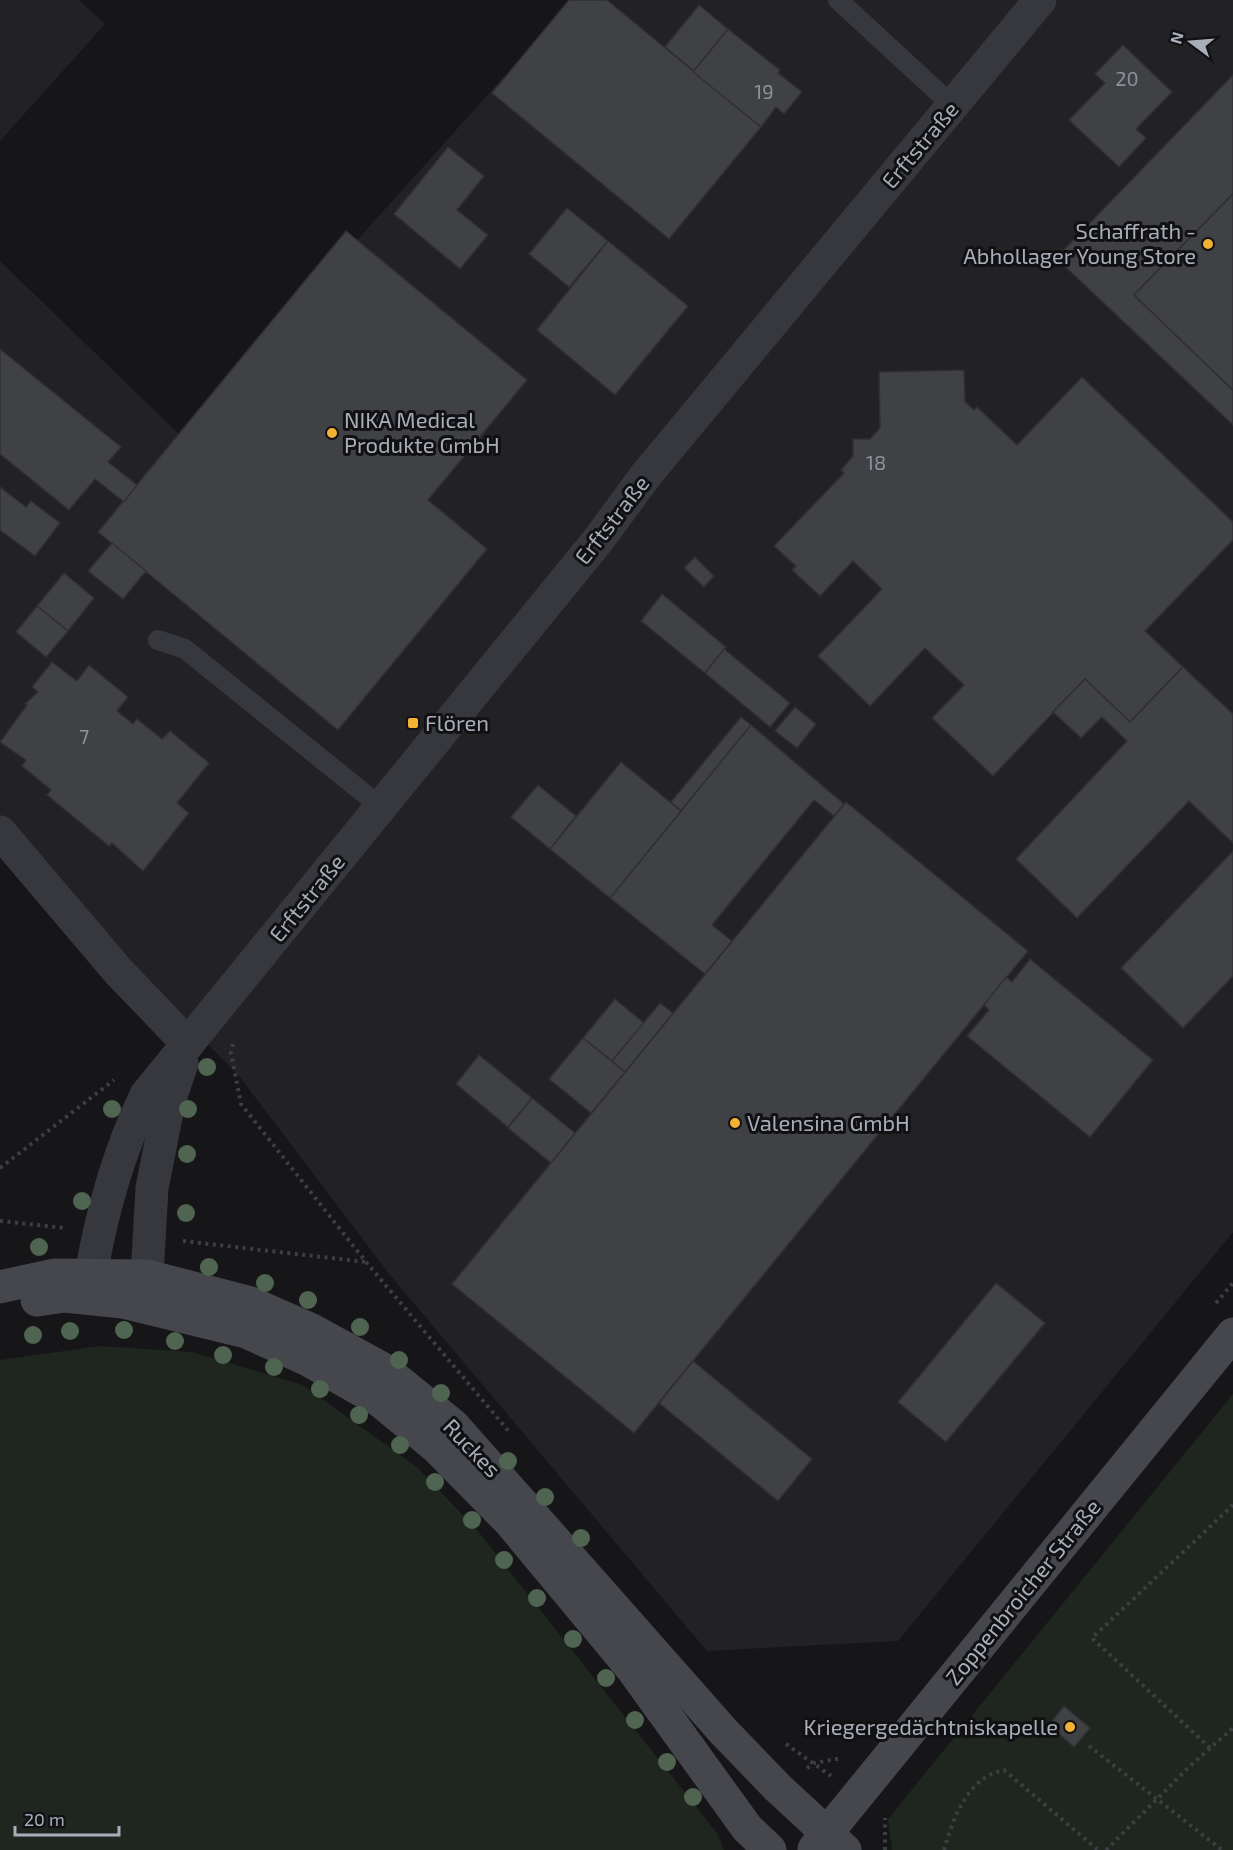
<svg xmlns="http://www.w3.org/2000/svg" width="1233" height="1850" font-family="'Exo 2',sans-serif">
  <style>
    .built { fill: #222225 }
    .green { fill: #1e261f }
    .building { fill: #404145; stroke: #303034; stroke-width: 1.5 }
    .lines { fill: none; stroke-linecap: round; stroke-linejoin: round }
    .path { stroke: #3d3f44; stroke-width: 4; stroke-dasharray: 3 4.5; stroke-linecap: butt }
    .lane { stroke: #37383d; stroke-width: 20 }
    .street { stroke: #37383d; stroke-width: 33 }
    .secondary { stroke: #45474d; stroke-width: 33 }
    .tree { fill: #506452 }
    .poi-dot { fill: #f2b134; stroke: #111113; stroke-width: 2 }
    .labels { text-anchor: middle; stroke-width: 6; stroke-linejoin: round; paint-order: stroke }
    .number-label { font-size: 20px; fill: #8e929b }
    .street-label { font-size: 22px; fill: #a8adb8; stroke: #111113 }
    .poi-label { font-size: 22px; fill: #a8adb8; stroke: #111113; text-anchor: start }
  </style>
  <rect width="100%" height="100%" fill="#161618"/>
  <g class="built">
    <polygon points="0,0 79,0 105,24 0,141"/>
    <polygon points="573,0 1233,0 1233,1232 898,1641 707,1651 390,1275 239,1076 105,939 0,820 0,261 181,436"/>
  </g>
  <g class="green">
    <polygon points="100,1346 192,1352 303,1385 418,1468 477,1530 717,1833 724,1850 0,1850 0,1360"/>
    <polygon points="1233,1394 1233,1850 892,1850 888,1819"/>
  </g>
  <g class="building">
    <polygon points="569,0 607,0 761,127 669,239 492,93"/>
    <polygon points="699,5 728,29 694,71 665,47"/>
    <polygon points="728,29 780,70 778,73 802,92 784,114 776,107 761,127 693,72"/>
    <polygon points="1123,45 1172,92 1136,129 1146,138 1119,167 1069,120 1105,83 1095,74"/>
    <polygon points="1233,75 1233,194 1134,295 1233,390 1233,425 1056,258"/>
    <polygon points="448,147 484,176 457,210 488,235 460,269 394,214"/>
    <polygon points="1233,194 1233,390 1134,295"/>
    <polygon points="567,208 608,241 569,287 529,254"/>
    <polygon points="346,231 527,380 428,500 487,549 338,730 98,532"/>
    <polygon points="608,241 688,306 615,395 537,330"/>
    <polygon points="0,349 121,447 108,462 137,485 124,502 95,479 69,510 0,454"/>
    <polygon points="964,370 965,402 974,410 977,407 1017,445 1082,377 1233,522 1233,540 1145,631 1183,667 1130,722 1085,679 993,776 932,718 964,685 925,648 870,706 818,656 882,589 853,561 820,596 792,570 796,566 774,546 844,473 841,470 853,456 853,439 870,439 880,428 879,372"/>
    <polygon points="0,487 26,507 31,501 60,523 35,556 0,530"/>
    <polygon points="112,543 146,571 123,599 88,571"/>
    <polygon points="695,557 714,576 704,587 684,568"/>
    <polygon points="64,573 94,598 68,631 37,606"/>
    <polygon points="662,594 726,647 705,673 641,621"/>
    <polygon points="37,606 68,631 46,657 16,632"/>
    <polygon points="724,649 790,703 770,727 705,673"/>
    <polygon points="52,662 77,681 89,665 128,697 117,711 133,724 137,719 162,739 170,731 209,763 177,803 189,813 143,871 112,843 109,846 47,795 51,790 22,766 26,760 0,742 27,705 25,704 38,692 32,687"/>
    <polygon points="1183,667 1233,714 1233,843 1189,801 1077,918 1016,859 1127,741 1102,717 1081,738 1053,712 1085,679 1130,722"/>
    <polygon points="795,707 816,724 797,748 775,731"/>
    <polygon points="741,717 751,725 681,811 671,802"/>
    <polygon points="751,725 844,804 834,816 814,800 712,925 732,941 705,974 610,898"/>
    <polygon points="621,762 681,811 610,898 550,849"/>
    <polygon points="538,785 576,816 550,849 511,817"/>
    <polygon points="846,802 1028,951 634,1433 452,1284"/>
    <polygon points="1233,851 1233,976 1183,1028 1121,968"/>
    <polygon points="1030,959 1153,1060 1090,1137 967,1036 989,1010 984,1005 1006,977 1012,982"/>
    <polygon points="615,999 644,1023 612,1061 583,1038"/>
    <polygon points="660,1003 673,1013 625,1072 612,1061"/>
    <polygon points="583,1038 625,1072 591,1113 549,1079"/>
    <polygon points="479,1055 532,1098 508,1127 456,1084"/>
    <polygon points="532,1098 575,1133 551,1163 508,1128"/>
    <polygon points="996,1283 1045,1323 946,1442 898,1402"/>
    <polygon points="693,1361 812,1459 778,1501 659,1403"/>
    <polygon points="1064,1706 1090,1728 1074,1747 1049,1725"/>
  </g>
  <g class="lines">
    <g class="path">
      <polyline points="233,1044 231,1053 241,1104 366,1262 511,1434"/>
      <polyline points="0,1168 114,1080"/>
      <polyline points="0,1221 65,1228"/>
      <polyline points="183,1241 366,1262"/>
      <polyline points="1216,1303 1233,1283"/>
      <polyline points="786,1744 831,1776"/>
      <polyline points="1089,1746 1222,1850"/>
      <polyline points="1210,1748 1092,1638 1233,1505"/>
      <polyline points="807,1768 814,1763 842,1758"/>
      <polyline points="885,1850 885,1818"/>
      <path d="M 944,1850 C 953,1818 968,1777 1004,1770 L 1098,1850"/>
      <polyline points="1106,1850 1190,1766 1233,1728"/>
    </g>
    <g class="lane">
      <polyline points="838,0 953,106"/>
      <polyline points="158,640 185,649 381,807"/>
    </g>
    <g class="street">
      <polyline points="0,832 118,971 188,1044"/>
      <path d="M 91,1274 C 102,1211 118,1153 146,1095 L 599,539 L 646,475 L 1040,0"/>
      <polyline points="147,1276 152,1188 169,1102 182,1063"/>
    </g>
    <g class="secondary">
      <polyline points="0,1287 54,1275 147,1276 251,1303 310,1329 385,1370 453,1425 723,1731 778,1788 845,1850"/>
      <polyline points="37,1300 65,1296 123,1302 246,1332 308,1360 380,1401 436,1447 510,1522 633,1670 747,1828 770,1850"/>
      <polyline points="814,1849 1233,1334"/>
    </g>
  </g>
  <g class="tree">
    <circle cx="207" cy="1067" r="9"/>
    <circle cx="112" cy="1109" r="9"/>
    <circle cx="188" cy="1109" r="9"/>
    <circle cx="187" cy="1154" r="9"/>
    <circle cx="82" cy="1201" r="9"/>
    <circle cx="186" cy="1213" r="9"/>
    <circle cx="39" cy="1247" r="9"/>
    <circle cx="209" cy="1267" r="9"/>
    <circle cx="265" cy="1283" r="9"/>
    <circle cx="308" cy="1300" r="9"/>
    <circle cx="360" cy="1327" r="9"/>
    <circle cx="124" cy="1330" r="9"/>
    <circle cx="70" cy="1331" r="9"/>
    <circle cx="33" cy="1335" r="9"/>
    <circle cx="175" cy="1341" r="9"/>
    <circle cx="223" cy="1355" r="9"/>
    <circle cx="399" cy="1360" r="9"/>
    <circle cx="274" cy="1367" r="9"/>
    <circle cx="320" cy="1389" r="9"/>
    <circle cx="441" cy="1393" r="9"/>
    <circle cx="359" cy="1415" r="9"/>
    <circle cx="400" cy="1445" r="9"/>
    <circle cx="508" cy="1461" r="9"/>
    <circle cx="435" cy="1482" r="9"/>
    <circle cx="545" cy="1497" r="9"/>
    <circle cx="472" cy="1520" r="9"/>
    <circle cx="581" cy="1538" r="9"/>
    <circle cx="504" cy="1560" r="9"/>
    <circle cx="537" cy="1598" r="9"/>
    <circle cx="573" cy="1639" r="9"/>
    <circle cx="606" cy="1678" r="9"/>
    <circle cx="635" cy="1720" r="9"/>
    <circle cx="667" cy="1762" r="9"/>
    <circle cx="693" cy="1797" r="9"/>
  </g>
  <g class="poi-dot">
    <circle cx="1208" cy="244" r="6"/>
    <circle cx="332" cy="433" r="6"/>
    <rect x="407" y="717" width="12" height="12" rx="3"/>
    <circle cx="735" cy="1123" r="6"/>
    <circle cx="1070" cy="1727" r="6"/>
  </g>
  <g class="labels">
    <g class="number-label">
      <text x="1127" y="86">20</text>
      <text x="764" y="99">19</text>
      <text x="876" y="470">18</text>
      <text x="84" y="744">7</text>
    </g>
    <g class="street-label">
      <text transform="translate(920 145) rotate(-50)" y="8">Erftstraße</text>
      <text transform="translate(612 520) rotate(-52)" y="8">Erftstraße</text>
      <text transform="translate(307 898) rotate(-51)" y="8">Erftstraße</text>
      <text transform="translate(472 1448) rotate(46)" y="8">Ruckes</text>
      <text transform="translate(1023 1592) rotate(-51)" y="8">Zoppenbroicher Straße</text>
    </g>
    <g class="poi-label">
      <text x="1196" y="239" text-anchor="end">Schaffrath -<tspan x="1196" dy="25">Abhollager Young Store</tspan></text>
      <text x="344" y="428">NIKA Medical<tspan x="344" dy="25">Produkte GmbH</tspan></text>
      <text x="425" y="731">Flören</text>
      <text x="747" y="1131">Valensina GmbH</text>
      <text x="1058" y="1735" text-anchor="end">Kriegergedächtniskapelle</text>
    </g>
  </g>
  <g transform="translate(1191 42) rotate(286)" stroke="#111113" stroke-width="4.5" paint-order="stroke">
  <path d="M0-4.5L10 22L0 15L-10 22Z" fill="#a8adb8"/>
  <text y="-9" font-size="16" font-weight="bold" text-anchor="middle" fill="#a8adb8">N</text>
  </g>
  <path d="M15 1826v9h104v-9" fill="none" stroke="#a8adb8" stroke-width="3"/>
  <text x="24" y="1826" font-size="18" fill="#a8adb8" stroke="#111113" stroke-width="4.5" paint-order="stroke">20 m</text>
</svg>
